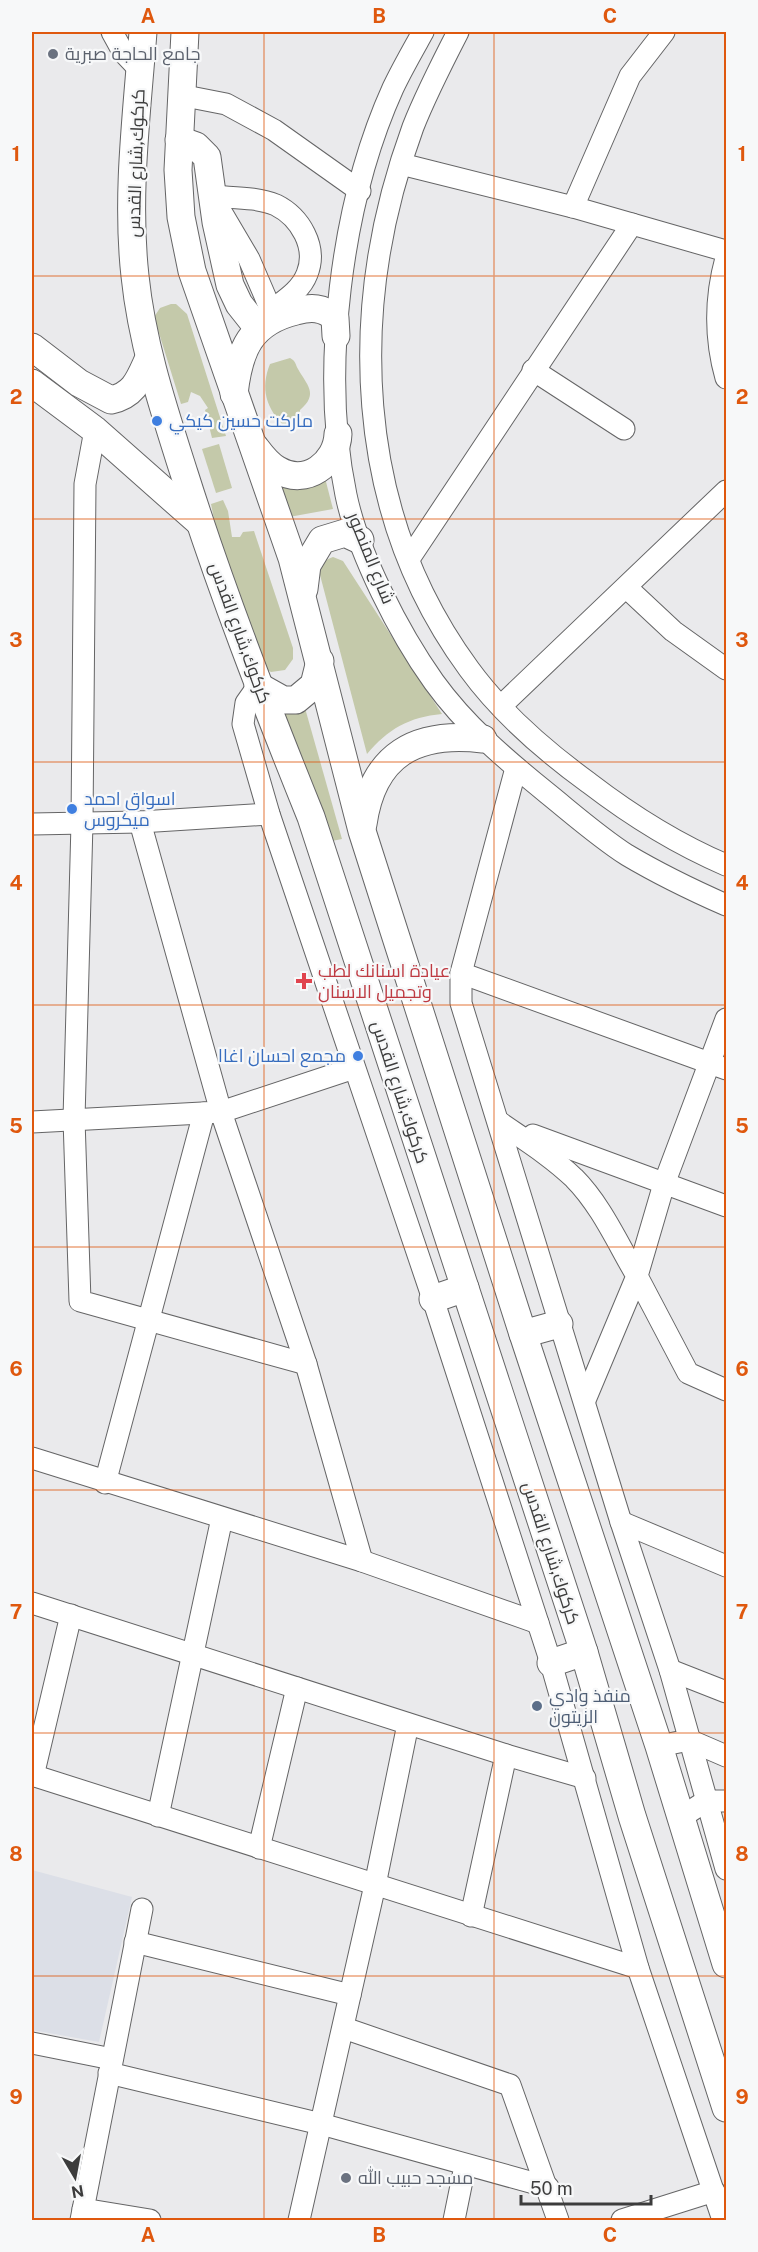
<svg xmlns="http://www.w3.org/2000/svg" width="758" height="2252" font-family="'Public Sans',Cairo,sans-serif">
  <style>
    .built { fill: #dcdfe7 }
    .green { fill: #c4c9aa }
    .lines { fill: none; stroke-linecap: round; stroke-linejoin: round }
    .minor-casing { stroke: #656566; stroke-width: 23 }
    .major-casing { stroke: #656566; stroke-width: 29 }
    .minor { stroke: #fff; stroke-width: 21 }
    .major { stroke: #fff; stroke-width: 27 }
    .grid { fill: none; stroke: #df580e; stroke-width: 1.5; stroke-opacity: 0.55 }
    .worship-dot { fill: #6b7280; stroke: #f7f8f9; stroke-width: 2 }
    .shop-dot { fill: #3f7fe0; stroke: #f7f8f9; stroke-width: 2 }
    .health-dot { fill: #e0444e; stroke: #f7f8f9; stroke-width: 2 }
    .service-dot { fill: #5c6f8a; stroke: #f7f8f9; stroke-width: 2 }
    .labels { text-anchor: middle; stroke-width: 4.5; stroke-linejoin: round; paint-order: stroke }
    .worship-label { font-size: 18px; fill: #5b616d; stroke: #f7f8f9; text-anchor: start }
    .street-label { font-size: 18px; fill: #3c3c3c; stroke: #f7f8f9 }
    .shop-label { font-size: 18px; fill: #366cbe; stroke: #f7f8f9; text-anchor: start }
    .health-label { font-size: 18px; fill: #be3a42; stroke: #f7f8f9; text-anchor: start }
    .service-label { font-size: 18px; fill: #4e5e75; stroke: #f7f8f9; text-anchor: start }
    .neatline { fill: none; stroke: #df580e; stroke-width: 2 }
    .grid-label { font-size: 20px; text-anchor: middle; font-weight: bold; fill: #df580e }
  </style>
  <rect width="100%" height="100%" fill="#eaeaec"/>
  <polygon class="built" points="32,1870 132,1897 99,2042 32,2030"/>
  <g class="green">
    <polygon points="171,304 176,304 187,314 226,436 212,438 205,410 208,408 200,396 191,392 188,402 181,404 154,317 160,308"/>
    <path d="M 290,358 C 296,361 295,364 298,369 C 307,385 319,394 300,410 L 299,422 L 285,427 C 266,408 260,389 270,364 Z"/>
    <polygon points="219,444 232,488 216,493 202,449"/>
    <polygon points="325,478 333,509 289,517 281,487"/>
    <polygon points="223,500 228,511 232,537 240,537 243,532 254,531 293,648 293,659 285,670 271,672 266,669 217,534 211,504"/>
    <path d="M 333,557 L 343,561 L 442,714 C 409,717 388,729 367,754 L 320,575 C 319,566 324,560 333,557 Z"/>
    <polygon points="303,701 342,839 327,842 281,709"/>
  </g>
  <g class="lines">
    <defs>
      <g id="minor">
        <polyline points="112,32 123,52 140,70"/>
        <path d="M 423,32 C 413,50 402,69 393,88 C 341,203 320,371 346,495 C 358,553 399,633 434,682 C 465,725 505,759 547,793 C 573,814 599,837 627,855 C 659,874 692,890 726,905"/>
        <path d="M 458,32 C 442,63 426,94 413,127 C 347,307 353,511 469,669 C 501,713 545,751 589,783 C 632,816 677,844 726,865"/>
        <polyline points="180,95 226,104 274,130 360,191"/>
        <polyline points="401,164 573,207 726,251"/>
        <path d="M 212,196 C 232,198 257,197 276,205 C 300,217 318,247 307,274 C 301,290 285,300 272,310"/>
        <polyline points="216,203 249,259 274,317"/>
        <polyline points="573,207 630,76 664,32"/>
        <path d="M 726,258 C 715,298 715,339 726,378"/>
        <polyline points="533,370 624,429"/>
        <polyline points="95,430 85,484 82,823 74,1119 80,1301 306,1364"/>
        <polyline points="409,559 632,224"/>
        <polyline points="627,588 673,631 726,669"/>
        <polyline points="258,686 246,703 243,724 269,814 433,1299 551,1663 638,1968 723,2220"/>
        <polyline points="501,706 726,491"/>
        <polyline points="516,768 461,973 461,1003 621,1522 670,1670 726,1869"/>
        <polyline points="140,822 221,1112 306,1364 362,1561"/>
        <polyline points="32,824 140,822 269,814"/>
        <polyline points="461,973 726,1069"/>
        <polyline points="726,1019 664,1184 637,1276 688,1373 726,1390"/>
        <polyline points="32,1122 221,1112 354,1068"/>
        <path d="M 499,1122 C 525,1140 551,1156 574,1178 C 601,1205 618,1244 637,1276 L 585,1400"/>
        <polyline points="533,1135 726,1206"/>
        <polyline points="32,1458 362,1561 538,1623"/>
        <polyline points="105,1483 204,1113"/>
        <polyline points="621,1522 726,1566"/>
        <polyline points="32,1603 506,1755 585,1778"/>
        <polyline points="670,1670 726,1692"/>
        <polyline points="659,1746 689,1740 726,1756"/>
        <polyline points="32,1775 638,1968"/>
        <polyline points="33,1776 71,1615"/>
        <polyline points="158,1816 222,1518"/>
        <polyline points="680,1818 706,1801 726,1801"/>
        <polyline points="259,1848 297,1688"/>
        <polyline points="471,1916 506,1755"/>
        <polyline points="135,1942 350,1995"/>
        <polyline points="344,2028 510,2085 558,2220"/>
        <polyline points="32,2043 112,2059"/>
        <polyline points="109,2073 321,2124 548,2187"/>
        <polyline points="83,2209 150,2220"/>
        <polyline points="81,2220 142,1909"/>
        <polyline points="299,2220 375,1885 408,1724"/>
        <polyline points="454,2220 465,2166"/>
        <polyline points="622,2220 714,2191"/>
      </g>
      <g id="major">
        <path d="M 143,32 C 137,112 126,195 135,276 C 142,344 163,407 184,473 C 221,590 265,703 311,817 L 584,1652 L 632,1816 L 726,2108"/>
        <polyline points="185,32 178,170 181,217 192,271 292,558 362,831 523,1334 659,1746 726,1964"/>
        <polyline points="179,140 196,146 207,157 216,222 230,285 239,304 258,328"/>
        <path d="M 32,347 L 79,383 L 111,400 C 134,395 139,380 148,360"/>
        <polyline points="32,383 95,430 199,522"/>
        <path d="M 234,394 C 239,350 250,322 296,311 C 311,307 323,307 335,318 L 336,336"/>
        <path d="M 255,447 C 261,455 268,465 278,470 C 306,487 337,463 338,434"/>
        <polyline points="304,589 307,565 322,540 345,533 360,540"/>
        <polyline points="258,686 283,700 296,700 314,685 320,661"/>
        <path d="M 363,824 C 373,754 416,731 483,739"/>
        <polyline points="433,1299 465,1288"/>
        <polyline points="523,1334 559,1324"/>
        <polyline points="551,1663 584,1652"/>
      </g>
    </defs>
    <use href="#minor" class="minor-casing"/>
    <use href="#major" class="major-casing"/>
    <use href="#minor" class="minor"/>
    <use href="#major" class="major"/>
  </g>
  <path class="grid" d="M 264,32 L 264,2220M 494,32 L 494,2220M 32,276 L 726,276M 32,519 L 726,519M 32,762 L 726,762M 32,1005 L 726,1005M 32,1247 L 726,1247M 32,1490 L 726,1490M 32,1733 L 726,1733M 32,1976 L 726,1976"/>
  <g class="worship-dot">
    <circle cx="53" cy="54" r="6"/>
    <circle cx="346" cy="2178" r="6"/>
  </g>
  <g class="shop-dot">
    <circle cx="157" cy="421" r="6"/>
    <circle cx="72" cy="809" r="6"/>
    <circle cx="358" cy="1056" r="6"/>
  </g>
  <path class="health-dot" d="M301 972h6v6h6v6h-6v6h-6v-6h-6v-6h6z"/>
  <circle class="service-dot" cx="537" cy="1706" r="6"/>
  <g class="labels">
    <g class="worship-label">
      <text x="65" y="60">جامع الحاجة صبرية</text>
      <text x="358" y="2184">مسجد حبيب الله</text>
    </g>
    <g class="street-label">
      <text transform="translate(136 163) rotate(-88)" y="6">كركوك,شارع القدس</text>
      <text transform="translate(371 558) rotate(68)" y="6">شارع المنصور</text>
      <text transform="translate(240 633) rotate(70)" y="6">كركوك,شارع القدس</text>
      <text transform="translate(400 1092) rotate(72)" y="6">كركوك,شارع القدس</text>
      <text transform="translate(551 1553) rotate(72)" y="6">كركوك,شارع القدس</text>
    </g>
    <g class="shop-label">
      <text x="169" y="427">ماركت حسين كيكي</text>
      <text x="84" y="805">اسواق احمد<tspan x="84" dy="21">ميكروس</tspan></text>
      <text x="346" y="1062" text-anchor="end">مجمع احسان اغاا</text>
    </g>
    <g class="health-label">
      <text x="318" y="977">عيادة اسنانك لطب<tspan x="318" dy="21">وتجميل الاسنان</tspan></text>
    </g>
    <g class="service-label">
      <text x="549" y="1702">منفذ وادي<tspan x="549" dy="21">الزيتون</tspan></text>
    </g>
  </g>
  <rect width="758" height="2252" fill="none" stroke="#f7f8f9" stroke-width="66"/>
  <g transform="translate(75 2177) rotate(170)" stroke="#f7f8f9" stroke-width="4.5" paint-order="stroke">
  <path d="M0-4.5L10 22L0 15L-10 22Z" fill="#3c3c3c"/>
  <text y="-9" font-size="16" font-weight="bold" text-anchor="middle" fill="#3c3c3c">N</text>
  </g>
  <path d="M521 2195v9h130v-9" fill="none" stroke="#3c3c3c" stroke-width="3"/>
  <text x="530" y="2195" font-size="18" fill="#3c3c3c" stroke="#f7f8f9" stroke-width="4.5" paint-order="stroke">50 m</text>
  <rect x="33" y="33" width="692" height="2186" class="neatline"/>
  <g class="grid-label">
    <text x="148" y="23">A</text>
    <text x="379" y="23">B</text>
    <text x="610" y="23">C</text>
    <text x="16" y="161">1</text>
    <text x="742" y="161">1</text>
    <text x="16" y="404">2</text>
    <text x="742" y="404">2</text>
    <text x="16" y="647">3</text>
    <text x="742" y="647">3</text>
    <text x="16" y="890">4</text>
    <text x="742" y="890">4</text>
    <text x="16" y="1133">5</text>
    <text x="742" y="1133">5</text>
    <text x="16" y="1376">6</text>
    <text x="742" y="1376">6</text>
    <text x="16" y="1619">7</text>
    <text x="742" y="1619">7</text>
    <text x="16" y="1861">8</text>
    <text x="742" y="1861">8</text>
    <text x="16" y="2104">9</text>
    <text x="742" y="2104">9</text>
    <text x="148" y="2242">A</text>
    <text x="379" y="2242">B</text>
    <text x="610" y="2242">C</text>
  </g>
</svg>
